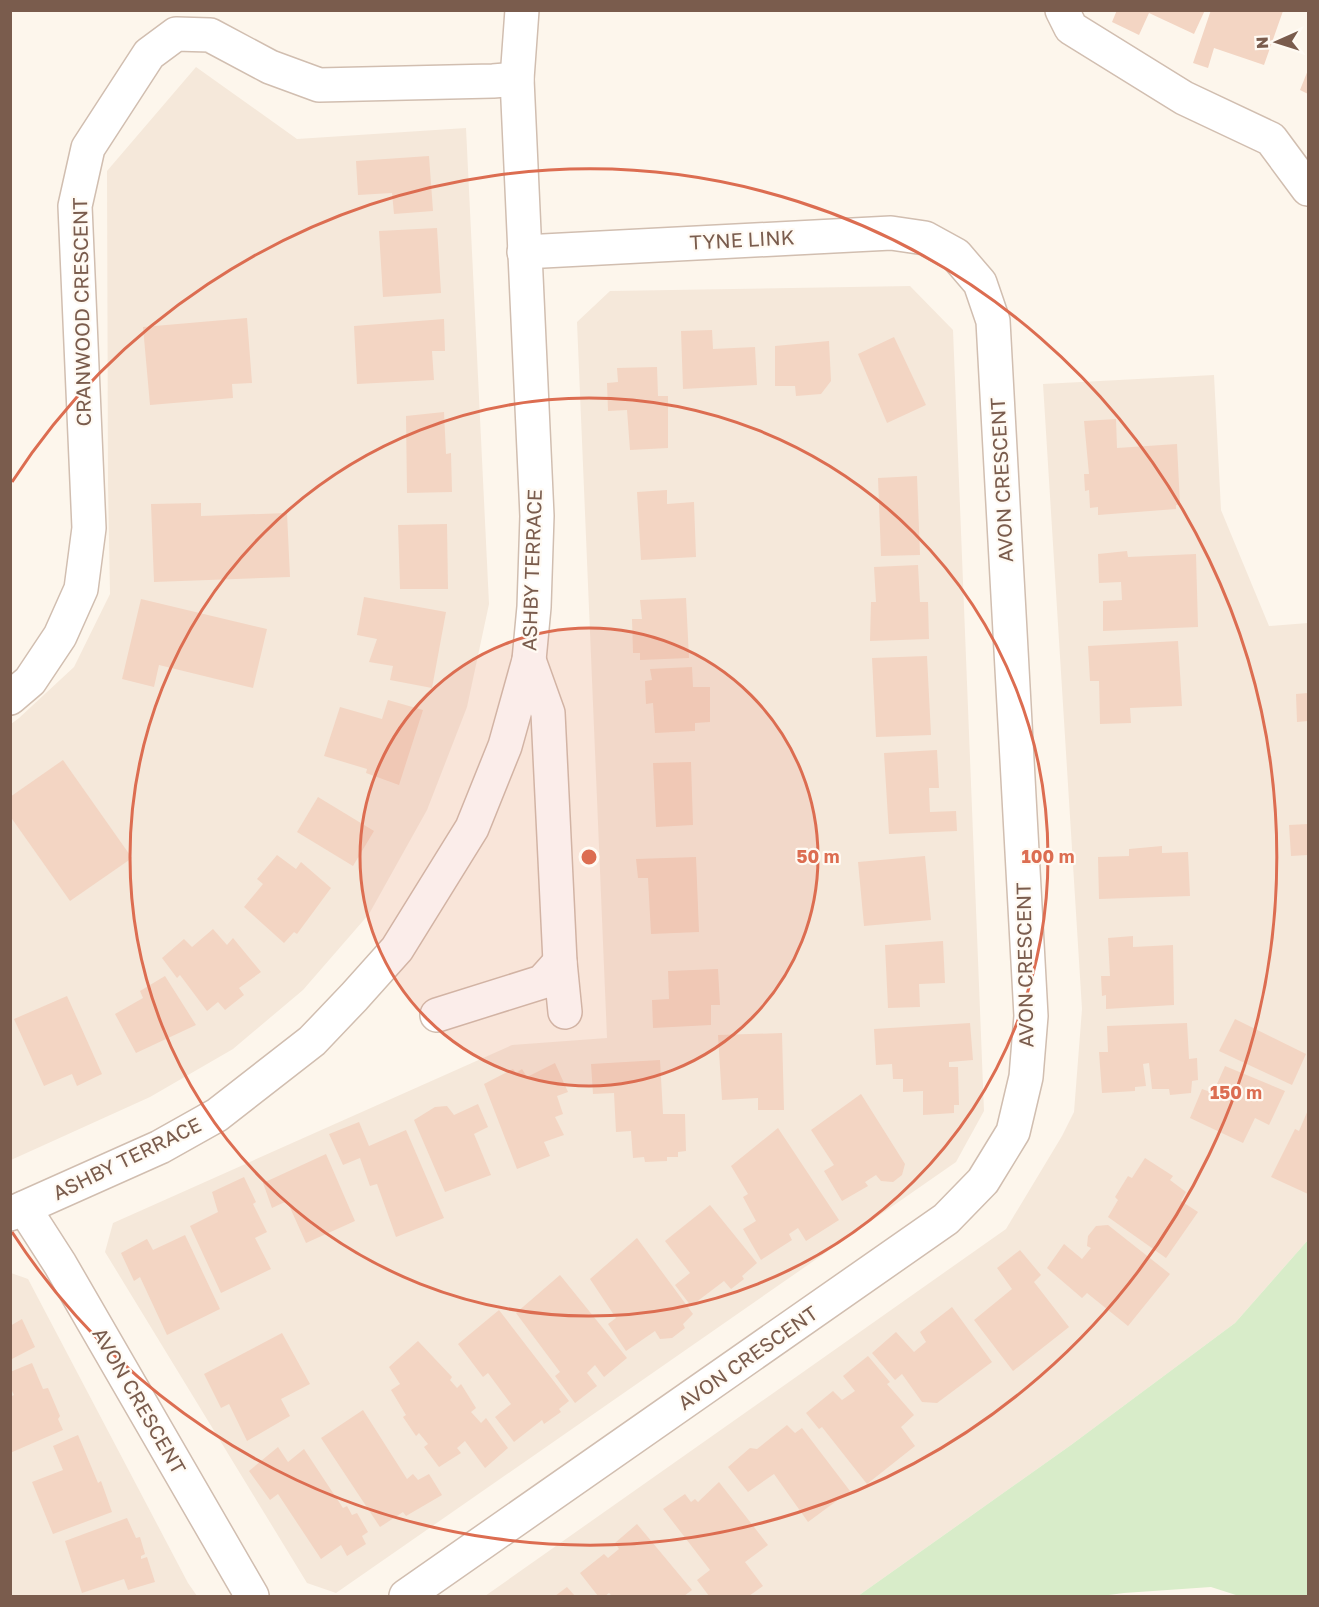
<svg xmlns="http://www.w3.org/2000/svg" width="1319" height="1607" font-family="'Golos Text',sans-serif">
  <style>
    .residential { fill: #f5e8da }
    .green { fill: #d8ecc9 }
    .building { fill: #f3d5c3 }
    .lines { fill: none; stroke-linecap: round; stroke-linejoin: round }
    .minor-casing { stroke: #d1beb0; stroke-width: 36 }
    .minor { stroke: #fff; stroke-width: 33 }
    .ring { fill: none; stroke: #dc6d51; stroke-width: 3 }
    .labels { text-anchor: middle; stroke-width: 4.5; stroke-linejoin: round; paint-order: stroke }
    .street-label { font-size: 20px; fill: #7a5c4d; stroke: #fffaf3 }
    .centre { fill: #dc6d51; stroke: #fffaf3; stroke-width: 3 }
    .ring-label { font-size: 18px; text-anchor: middle; font-weight: bold; fill: #dc6d51; stroke: #fffaf3; stroke-width: 4.5; stroke-linejoin: round; paint-order: stroke }
  </style>
  <rect width="100%" height="100%" fill="#fdf6ec"/>
  <g class="residential">
    <polygon points="196,67 297,139 466,128 489,604 467,707 427,810 369,914 303,990 233,1049 150,1097 11,1160 11,724 19,718 74,667 110,594 108,484 107,171"/>
    <polygon points="910,286 953,330 984,1111 956,1162 336,1593 307,1583 105,1252 113,1223 512,1045 607,1038 577,322 610,291"/>
    <polygon points="1214,375 1221,510 1269,626 1308,623 1308,1240 1235,1323 1071,1445 858,1596 485,1596 1006,1229 1062,1136 1074,1112 1082,1009 1043,384"/>
    <polygon points="11,1273 28,1279 188,1583 197,1596 11,1596"/>
  </g>
  <polygon class="green" points="1308,1240 1308,1596 1239,1596 1211,1587 1124,1593 1101,1596 858,1596 1071,1445 1235,1323"/>
  <g class="building">
    <polygon points="1117,10 1205,10 1194,34 1149,13 1139,35 1112,22"/>
    <polygon points="1211,10 1283,11 1264,65 1214,48 1208,68 1193,63"/>
    <polygon points="1308,70 1308,94 1300,90"/>
    <polygon points="429,156 433,211 394,214 392,193 358,195 356,161"/>
    <polygon points="437,228 441,293 383,297 379,231"/>
    <polygon points="247,318 252,383 232,384 233,398 150,405 143,327"/>
    <polygon points="444,319 445,351 432,351 434,380 357,384 354,326"/>
    <polygon points="712,330 713,349 755,347 757,385 683,389 681,331"/>
    <polygon points="894,337 926,405 887,423 858,354"/>
    <polygon points="829,341 831,381 821,394 796,396 795,386 775,386 775,346"/>
    <polygon points="657,367 658,396 668,396 668,448 630,450 627,410 608,411 607,383 618,382 617,368"/>
    <polygon points="444,412 446,454 451,453 452,492 407,493 406,416"/>
    <polygon points="1116,419 1117,448 1177,444 1180,505 1176,505 1176,509 1098,515 1098,507 1090,508 1089,490 1085,491 1084,474 1089,474 1084,421"/>
    <polygon points="917,476 920,555 881,556 878,478"/>
    <polygon points="667,490 667,504 694,502 696,557 641,560 637,492"/>
    <polygon points="201,503 201,516 287,513 290,577 154,582 151,504"/>
    <polygon points="447,524 448,589 400,589 398,525"/>
    <polygon points="1127,551 1128,557 1196,554 1198,627 1103,631 1103,601 1122,600 1121,582 1099,583 1098,554"/>
    <polygon points="918,565 920,602 928,602 929,639 870,641 871,602 876,602 874,567"/>
    <polygon points="364,597 446,612 432,688 390,680 393,666 369,662 377,639 357,635"/>
    <polygon points="686,598 689,658 640,660 640,653 633,653 632,619 642,619 640,600"/>
    <polygon points="141,599 267,629 253,688 159,665 154,687 122,679"/>
    <polygon points="1178,641 1182,706 1130,708 1131,723 1100,724 1099,681 1090,681 1088,646"/>
    <polygon points="927,656 931,735 876,737 872,658"/>
    <polygon points="692,667 693,687 710,687 710,722 695,723 695,731 655,733 653,703 646,704 645,681 652,680 650,669"/>
    <polygon points="1308,693 1308,721 1297,722 1296,694"/>
    <polygon points="388,700 423,710 399,785 366,773 367,769 324,756 340,707 382,719"/>
    <polygon points="937,750 939,788 929,788 930,812 956,811 957,831 889,834 884,753"/>
    <polygon points="63,760 132,858 70,901 10,816 10,797"/>
    <polygon points="691,762 693,825 656,827 653,763"/>
    <polygon points="318,797 374,831 353,866 297,832"/>
    <polygon points="1308,824 1308,855 1291,856 1289,825"/>
    <polygon points="1162,846 1162,853 1188,852 1190,896 1099,899 1098,857 1129,856 1129,849"/>
    <polygon points="277,855 296,869 301,862 331,888 297,934 294,932 284,943 244,907 263,884 257,879"/>
    <polygon points="925,856 931,920 864,926 858,862"/>
    <polygon points="696,857 699,932 651,934 648,878 638,878 636,859"/>
    <polygon points="213,929 227,945 233,938 261,972 239,988 244,995 225,1010 218,1002 207,1011 180,975 177,978 162,958 184,939 192,947"/>
    <polygon points="1133,936 1133,947 1173,945 1174,1005 1106,1009 1106,995 1102,996 1101,976 1110,976 1108,938"/>
    <polygon points="943,941 945,983 919,984 920,1007 888,1008 885,945"/>
    <polygon points="718,969 720,1005 711,1005 711,1025 653,1028 652,1000 669,999 668,971"/>
    <polygon points="165,976 196,1025 136,1053 115,1014 143,998 140,991"/>
    <polygon points="67,996 102,1074 77,1086 72,1074 44,1086 14,1019"/>
    <polygon points="1235,1019 1306,1054 1292,1085 1219,1051"/>
    <polygon points="970,1023 973,1060 949,1062 949,1067 958,1067 959,1105 954,1105 954,1113 923,1115 923,1091 903,1092 903,1079 893,1079 892,1064 876,1065 874,1029"/>
    <polygon points="1187,1023 1189,1059 1197,1058 1198,1080 1192,1081 1191,1093 1170,1095 1169,1089 1152,1089 1149,1063 1143,1064 1146,1086 1135,1087 1135,1091 1102,1093 1099,1052 1108,1052 1107,1026"/>
    <polygon points="782,1033 784,1110 758,1110 758,1098 722,1100 718,1035"/>
    <polygon points="660,1060 663,1114 685,1114 686,1151 678,1152 678,1157 667,1157 667,1161 645,1162 644,1157 633,1158 631,1131 616,1132 614,1093 593,1094 591,1064"/>
    <polygon points="555,1063 568,1092 557,1096 563,1114 555,1117 564,1135 544,1142 550,1156 517,1169 484,1084 513,1069 516,1073 522,1069 527,1077"/>
    <polygon points="1225,1066 1285,1091 1269,1125 1255,1118 1243,1143 1190,1118 1202,1089 1213,1093"/>
    <polygon points="861,1094 905,1164 902,1175 893,1182 881,1181 876,1175 865,1182 868,1186 842,1201 824,1171 834,1165 811,1130"/>
    <polygon points="478,1104 488,1127 474,1134 491,1175 445,1192 414,1120 435,1107 447,1106 454,1115"/>
    <polygon points="1308,1110 1308,1194 1271,1177 1295,1129 1299,1131"/>
    <polygon points="359,1122 369,1146 406,1130 444,1218 396,1237 377,1184 370,1186 360,1158 343,1165 329,1134"/>
    <polygon points="778,1128 839,1220 806,1241 798,1228 789,1234 792,1240 761,1260 743,1229 756,1221 743,1197 748,1194 731,1166"/>
    <polygon points="326,1154 355,1221 306,1243 287,1201 272,1208 263,1183"/>
    <polygon points="1145,1158 1173,1176 1170,1180 1186,1192 1181,1201 1198,1212 1166,1258 1108,1217 1118,1200 1115,1197 1128,1176 1132,1178"/>
    <polygon points="244,1177 256,1202 253,1204 267,1232 255,1238 271,1269 221,1293 190,1226 218,1212 212,1192"/>
    <polygon points="710,1205 757,1263 742,1276 744,1279 731,1289 724,1281 691,1306 675,1285 690,1273 665,1241"/>
    <polygon points="1108,1225 1170,1274 1128,1326 1087,1293 1082,1298 1047,1268 1064,1244 1082,1259 1091,1248 1087,1246 1088,1236 1096,1226"/>
    <polygon points="185,1235 220,1309 167,1335 140,1277 134,1281 121,1253 147,1239 153,1250"/>
    <polygon points="637,1238 693,1314 683,1324 685,1328 672,1338 660,1339 655,1331 626,1351 608,1324 616,1318 590,1279"/>
    <polygon points="1020,1250 1041,1275 1034,1282 1069,1327 1013,1371 974,1320 1012,1289 997,1268"/>
    <polygon points="560,1275 627,1358 604,1377 595,1365 587,1373 597,1386 575,1403 555,1376 560,1372 516,1313"/>
    <polygon points="952,1307 992,1362 937,1403 922,1402 902,1374 895,1380 872,1353 896,1332 914,1352 926,1342 920,1332"/>
    <polygon points="499,1310 569,1401 559,1409 561,1412 544,1424 542,1420 514,1442 495,1417 511,1404 488,1373 483,1377 458,1344"/>
    <polygon points="22,1319 35,1347 10,1360 10,1326"/>
    <polygon points="282,1333 310,1384 281,1399 290,1416 247,1441 229,1404 221,1408 204,1374"/>
    <polygon points="418,1341 452,1377 450,1380 457,1388 461,1384 476,1408 471,1412 481,1423 486,1418 508,1448 485,1468 465,1441 457,1448 461,1453 439,1467 424,1447 428,1444 419,1433 416,1436 403,1417 406,1415 391,1390 400,1384 389,1367"/>
    <polygon points="868,1356 890,1382 887,1384 914,1415 901,1427 915,1446 867,1484 822,1427 819,1429 806,1413 833,1391 842,1400 855,1391 843,1376"/>
    <polygon points="32,1363 43,1389 48,1388 60,1416 58,1419 63,1430 10,1453 10,1397 14,1395 10,1387 10,1372"/>
    <polygon points="363,1410 407,1479 413,1474 418,1480 429,1474 442,1495 406,1516 403,1512 380,1527 321,1438"/>
    <polygon points="787,1425 795,1433 802,1428 850,1491 808,1522 774,1474 748,1492 728,1467 750,1448 757,1449"/>
    <polygon points="78,1435 98,1483 101,1481 112,1512 53,1534 32,1482 63,1470 53,1446"/>
    <polygon points="278,1447 288,1462 304,1449 343,1508 347,1506 352,1515 357,1513 368,1532 362,1536 366,1544 347,1556 341,1545 321,1559 278,1494 270,1500 249,1471"/>
    <polygon points="719,1482 768,1545 745,1562 763,1586 749,1596 733,1596 732,1595 729,1596 709,1596 697,1580 710,1570 663,1509 685,1494 691,1502 695,1499 698,1502"/>
    <polygon points="127,1518 136,1538 140,1537 145,1554 141,1556 141,1559 147,1557 155,1582 128,1590 124,1579 82,1593 65,1541"/>
    <polygon points="637,1524 692,1590 684,1596 612,1596 609,1593 605,1596 598,1596 580,1573 604,1554 608,1558 619,1549 615,1543"/>
    <polygon points="567,1587 575,1596 555,1596"/>
  </g>
  <g class="lines">
    <defs>
      <g id="minor">
        <polyline points="1062,10 1071,28 1184,98 1271,139 1308,189"/>
        <polyline points="529,660 548,713 560,962 565,1012"/>
        <polyline points="10,698 30,681 60,636 81,589 89,528 75,206 88,148 149,54 176,34 210,35 270,67 319,85 493,81 517,79"/>
        <polyline points="437,1015 542,982 560,962"/>
        <polyline points="24,1208 60,1264 252,1596"/>
        <polyline points="10,1214 160,1147 217,1115 312,1041 354,997 397,949 472,828 505,746 529,660 534,607 537,516 517,79 522,10"/>
        <polyline points="406,1596 946,1219 983,1181 1013,1132 1026,1077 1031,1016 993,321 980,283 956,255 925,238 891,233 524,252"/>
      </g>
    </defs>
    <use href="#minor" class="minor-casing"/>
    <use href="#minor" class="minor"/>
  </g>
  <circle cx="589" cy="857" r="229" fill="#dc6d51" fill-opacity=".12"/>
  <g class="ring">
    <circle cx="589" cy="857" r="229"/>
    <circle cx="589" cy="857" r="459"/>
    <path d="M12 482A688 688 0 1 1 12 1232"/>
  </g>
  <g class="labels">
    <g class="street-label">
      <text transform="translate(742 240) rotate(-3)" y="7">TYNE LINK</text>
      <text transform="translate(82 312) rotate(-91)" y="7">CRANWOOD CRESCENT</text>
      <text transform="translate(1002 480) rotate(-93)" y="7">AVON CRESCENT</text>
      <text transform="translate(532 570) rotate(-88)" y="7">ASHBY TERRACE</text>
      <text transform="translate(1025 965) rotate(-91)" y="7">AVON CRESCENT</text>
      <text transform="translate(127 1159) rotate(-26)" y="7">ASHBY TERRACE</text>
      <text transform="translate(748 1358) rotate(-35)" y="7">AVON CRESCENT</text>
      <text transform="translate(139 1401) rotate(60)" y="7">AVON CRESCENT</text>
    </g>
  </g>
  <circle cx="589" cy="857" r="9" class="centre"/>
  <g class="ring-label">
    <text x="818" y="863">50 m</text>
    <text x="1048" y="863">100 m</text>
    <text x="1236" y="1099">150 m</text>
  </g>
  <rect width="1319" height="1607" fill="none" stroke="#7a5c4d" stroke-width="24"/>
  <g transform="translate(1277 42) rotate(267)" stroke="#fffaf3" stroke-width="4.5" paint-order="stroke">
  <path d="M0-4.5L10 22L0 15L-10 22Z" fill="#7a5c4d"/>
  <text y="-9" font-size="16" font-weight="bold" text-anchor="middle" fill="#7a5c4d">N</text>
  </g>
</svg>
